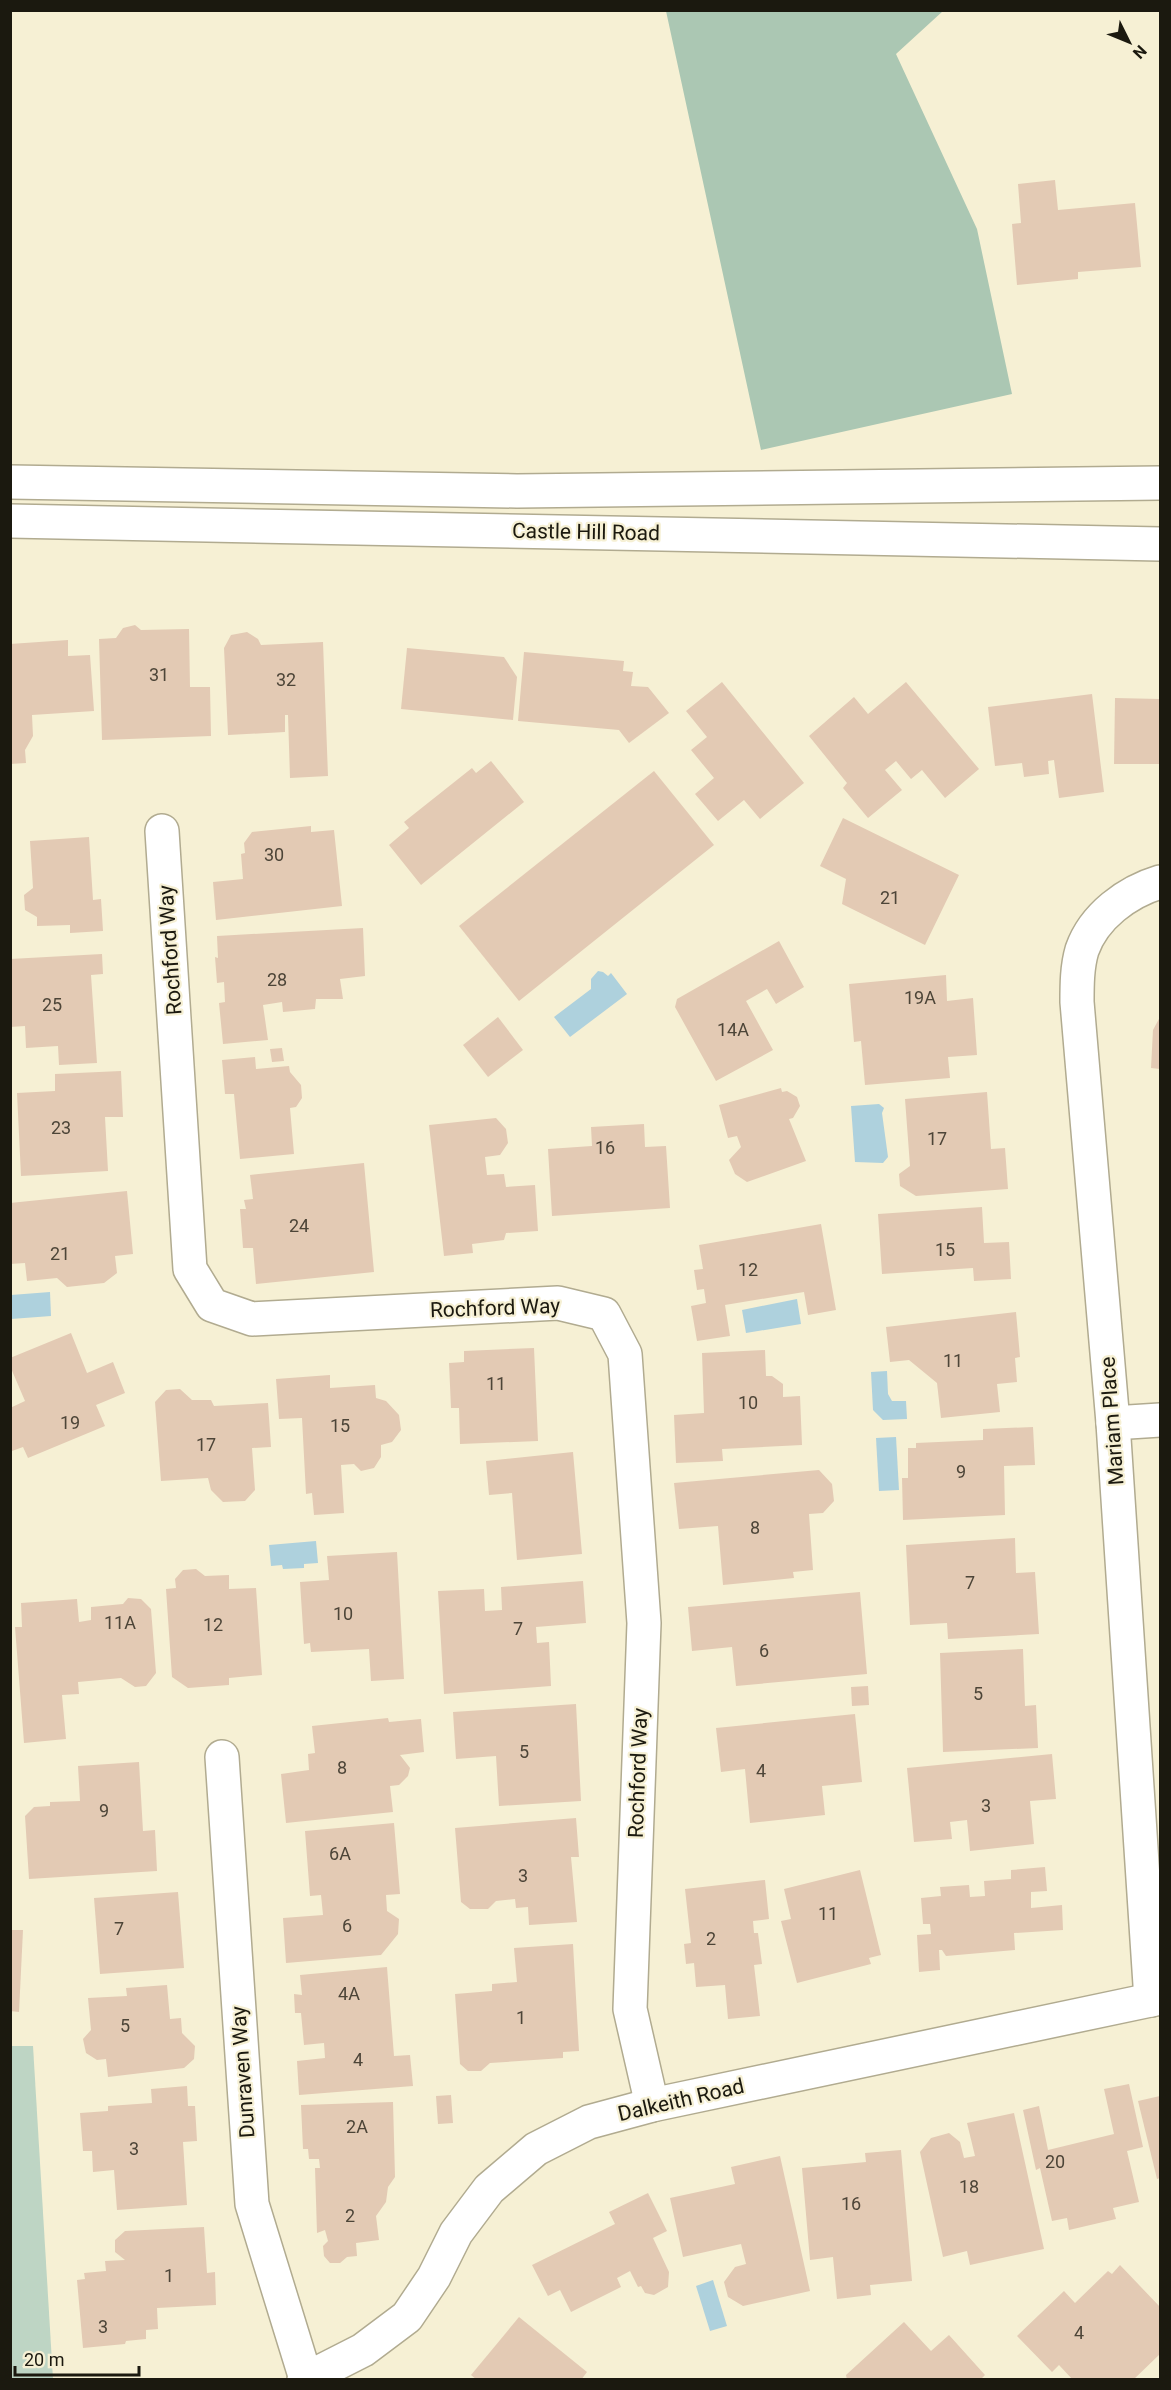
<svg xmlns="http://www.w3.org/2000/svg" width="1171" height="2390" font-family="Roboto,sans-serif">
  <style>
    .green { fill: #bed5c4 }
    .forest { fill: #abc7b3 }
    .water { fill: #aed1dd }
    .building { fill: #e3cab4 }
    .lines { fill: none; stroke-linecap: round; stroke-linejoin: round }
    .minor-casing { stroke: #b1ab90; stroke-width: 36 }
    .major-casing { stroke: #b1ab90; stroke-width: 36 }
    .minor { stroke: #fff; stroke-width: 33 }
    .major { stroke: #fff; stroke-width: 33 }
    .labels { text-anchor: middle; stroke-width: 4.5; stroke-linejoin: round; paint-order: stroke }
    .number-label { font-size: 18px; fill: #4d4538 }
    .street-label { font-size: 21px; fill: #1b190f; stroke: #f6f0d4 }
  </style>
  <rect width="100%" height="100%" fill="#f6f0d4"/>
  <polygon class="green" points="11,2046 33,2046 53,2379 11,2379"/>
  <polygon class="forest" points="666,11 943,11 896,54 977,229 1012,394 761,450"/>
  <g class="water">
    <polygon points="598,971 603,972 608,976 611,973 627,994 570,1037 554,1017 591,989 591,979"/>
    <polygon points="879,1104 884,1108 882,1113 888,1157 883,1163 855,1162 851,1106"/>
    <polygon points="50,1292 51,1316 11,1319 11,1295"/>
    <polygon points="797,1299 801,1324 746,1333 742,1310"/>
    <polygon points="887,1371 888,1394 892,1401 906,1401 907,1419 883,1420 873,1410 871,1372"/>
    <polygon points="896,1437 899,1490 879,1491 876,1438"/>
    <polygon points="316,1541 318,1563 304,1564 304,1568 283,1569 282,1565 271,1566 269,1545"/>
    <polygon points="713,2280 727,2326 710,2331 696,2286"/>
  </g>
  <g class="building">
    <polygon points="1055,180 1058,210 1135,203 1141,267 1078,272 1078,279 1017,285 1012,224 1021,223 1018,184"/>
    <polygon points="135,625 141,630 189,629 190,687 210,687 211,736 102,740 99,639 116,638 123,628"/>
    <polygon points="247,632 258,639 261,645 323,642 328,776 290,778 288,715 285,715 285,732 228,735 224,648 231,635"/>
    <polygon points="68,640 68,656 90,655 94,711 32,715 33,736 25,750 26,763 10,764 10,644"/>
    <polygon points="407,648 504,657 517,677 513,720 401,709"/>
    <polygon points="524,652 624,661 623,671 633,672 631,686 648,687 669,713 629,743 619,730 518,721"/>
    <polygon points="722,682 804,783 760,819 744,800 718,821 695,794 714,778 691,750 707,737 686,711"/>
    <polygon points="906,682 979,769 945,798 922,770 911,779 896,761 885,770 902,790 868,818 843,788 847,783 809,736 854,697 868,714"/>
    <polygon points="1092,694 1104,792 1059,798 1054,760 1048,761 1049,774 1024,777 1022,763 995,766 988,707"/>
    <polygon points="1115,698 1160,699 1160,764 1114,764"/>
    <polygon points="491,761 524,802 421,885 389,845 409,828 404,822 472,768 476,773"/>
    <polygon points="654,771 714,845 519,1001 459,926"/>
    <polygon points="843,818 959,875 925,945 842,904 846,879 820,866"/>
    <polygon points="311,826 311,832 334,830 342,906 216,920 213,882 243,879 241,854 245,853 244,843 252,832"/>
    <polygon points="89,837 93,900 101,899 103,931 70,933 70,925 37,926 37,917 25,910 24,895 33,888 30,841"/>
    <polygon points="363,928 365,976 340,979 343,999 316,999 315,1009 283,1012 282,1002 263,1005 268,1040 223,1044 219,1003 225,1002 224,982 217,983 215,957 218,958 217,936"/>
    <polygon points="779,941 804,987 776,1004 767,989 746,1001 773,1050 716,1081 675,1007 677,999"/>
    <polygon points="102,954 103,974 91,975 97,1063 59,1065 58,1046 26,1048 25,1026 10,1027 10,959"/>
    <polygon points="946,975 947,1001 973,998 977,1055 948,1057 950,1078 865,1085 861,1041 854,1042 849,984"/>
    <polygon points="498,1017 523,1050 488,1077 463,1045"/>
    <polygon points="1160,1017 1160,1069 1151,1068 1153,1030"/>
    <polygon points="282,1048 284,1061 272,1062 270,1049"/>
    <polygon points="255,1057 256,1069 289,1066 290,1072 301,1085 302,1098 296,1107 290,1108 294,1154 240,1159 234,1094 225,1094 222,1060"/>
    <polygon points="121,1071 123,1117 105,1117 108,1171 21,1176 17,1093 55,1091 55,1074"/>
    <polygon points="781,1088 782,1092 787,1091 797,1097 800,1106 793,1118 789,1119 806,1161 747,1182 735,1174 729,1160 741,1147 737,1136 728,1138 719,1105"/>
    <polygon points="987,1092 991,1149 1005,1148 1008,1189 916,1196 900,1186 899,1174 910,1166 905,1099"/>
    <polygon points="496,1118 506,1129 508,1143 500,1155 485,1157 487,1175 504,1174 506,1187 535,1185 538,1231 506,1233 504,1240 472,1244 473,1253 444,1256 429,1125"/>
    <polygon points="644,1124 645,1147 666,1146 670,1208 552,1216 548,1149 592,1146 591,1127"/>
    <polygon points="364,1163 374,1272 256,1284 253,1248 243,1248 240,1209 246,1209 244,1200 253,1199 250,1175"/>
    <polygon points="127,1191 133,1254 115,1256 117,1273 104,1283 67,1287 57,1278 27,1281 25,1263 10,1264 10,1203"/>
    <polygon points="982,1207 984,1243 1009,1242 1011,1279 974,1281 973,1268 882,1274 878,1214"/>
    <polygon points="821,1224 836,1310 808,1315 804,1292 725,1305 730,1336 697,1341 691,1306 706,1303 704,1289 697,1290 694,1270 703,1269 699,1245"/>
    <polygon points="1016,1312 1020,1357 1015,1358 1017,1382 997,1384 1000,1412 941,1418 937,1383 909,1360 890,1362 886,1327"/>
    <polygon points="71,1333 87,1373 113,1362 125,1393 96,1405 105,1426 28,1458 23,1447 12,1451 10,1447 10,1408 25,1401 10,1366 10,1358"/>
    <polygon points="534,1348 538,1441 460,1444 459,1408 451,1408 449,1363 464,1362 464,1351"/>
    <polygon points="765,1350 766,1376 772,1376 783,1384 783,1397 800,1396 802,1445 722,1449 723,1461 676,1463 674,1415 704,1413 702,1353"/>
    <polygon points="330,1375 330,1388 375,1385 376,1398 386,1401 399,1415 401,1430 392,1442 381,1445 381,1457 374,1468 361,1471 354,1464 341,1465 344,1513 314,1515 312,1493 306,1494 302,1418 279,1419 276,1379"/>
    <polygon points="180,1389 192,1400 211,1400 214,1406 268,1403 271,1447 252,1448 255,1490 245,1501 223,1502 211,1490 208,1478 161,1481 155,1402 166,1390"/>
    <polygon points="1033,1427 1035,1465 1004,1466 1005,1515 903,1520 902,1478 908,1478 908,1448 916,1448 916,1443 983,1440 983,1429"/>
    <polygon points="573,1452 582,1554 517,1560 512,1493 489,1495 486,1461"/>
    <polygon points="819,1470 832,1484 834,1501 823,1513 809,1514 813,1570 793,1572 794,1578 723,1585 718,1526 679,1529 674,1483"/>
    <polygon points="1015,1538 1016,1573 1035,1572 1039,1634 948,1639 947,1623 910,1625 906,1545"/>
    <polygon points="397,1552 404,1679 371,1681 369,1649 311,1652 310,1643 304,1644 300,1582 329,1580 327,1556"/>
    <polygon points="196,1569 205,1576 229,1575 229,1589 256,1588 262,1675 229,1678 229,1685 188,1688 172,1677 166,1589 176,1588 175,1579 183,1570"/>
    <polygon points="583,1581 586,1623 536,1627 537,1643 549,1642 551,1686 444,1694 438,1591 484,1589 485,1611 502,1610 501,1587"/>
    <polygon points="860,1592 867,1674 736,1686 732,1647 692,1651 688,1607"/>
    <polygon points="128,1598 141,1599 151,1609 156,1673 146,1686 135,1687 121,1678 78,1682 79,1694 62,1695 66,1739 24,1743 15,1627 22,1627 21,1603 77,1599 79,1622 91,1620 91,1607 123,1604"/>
    <polygon points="1023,1649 1025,1706 1036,1705 1038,1748 943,1752 940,1653"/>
    <polygon points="868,1686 869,1705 852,1706 851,1687"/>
    <polygon points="576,1704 581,1801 499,1806 496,1756 456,1759 453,1712"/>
    <polygon points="855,1714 862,1782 822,1786 825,1815 750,1823 745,1769 721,1772 716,1728"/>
    <polygon points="388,1718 389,1722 421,1719 424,1752 400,1755 410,1768 408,1776 399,1785 390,1786 393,1812 286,1823 281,1774 309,1770 308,1754 315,1753 312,1726"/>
    <polygon points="1052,1754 1056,1799 1030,1801 1034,1844 970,1851 967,1820 950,1822 952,1839 914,1842 907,1768"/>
    <polygon points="139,1762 143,1831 155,1830 157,1871 29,1879 25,1816 34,1807 50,1806 50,1802 80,1801 78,1766"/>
    <polygon points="576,1818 579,1857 571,1857 577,1922 529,1925 528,1907 516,1908 515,1899 496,1901 488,1909 470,1909 461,1902 455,1828"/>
    <polygon points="394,1823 400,1894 386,1895 387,1911 399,1919 398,1934 381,1955 286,1963 283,1918 323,1915 321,1895 310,1896 305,1831"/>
    <polygon points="1045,1867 1047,1891 1031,1892 1031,1908 1062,1905 1063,1930 1014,1933 1015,1950 946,1956 942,1950 939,1950 940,1970 919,1972 917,1935 931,1934 930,1924 923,1924 921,1898 941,1896 940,1887 969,1885 970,1897 985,1896 984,1881 1011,1879 1011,1870"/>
    <polygon points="860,1870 881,1955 869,1958 871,1964 797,1983 781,1921 791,1919 784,1889"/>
    <polygon points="765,1880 769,1919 753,1921 754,1933 758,1933 762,1964 754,1965 760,2016 728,2019 725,1985 696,1987 694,1963 686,1964 684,1944 691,1943 685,1889"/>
    <polygon points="178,1892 184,1968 100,1974 94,1898"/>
    <polygon points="10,1930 23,1930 19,2012 10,2011"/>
    <polygon points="573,1944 579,2051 563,2052 563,2058 490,2063 481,2071 468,2071 460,2064 455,1994 492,1991 492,1984 517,1982 514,1948"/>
    <polygon points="387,1967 394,2056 410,2055 413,2086 299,2095 297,2061 325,2058 324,2043 304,2045 301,2013 295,2013 294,1994 302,1995 300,1975"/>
    <polygon points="167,1985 170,2019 181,2018 182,2033 195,2046 194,2059 184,2068 108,2077 106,2059 97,2060 86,2053 83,2039 91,2030 88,1998 127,1996 126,1988"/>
    <polygon points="1129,2084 1143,2147 1127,2151 1139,2202 1113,2208 1116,2219 1069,2230 1067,2218 1052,2221 1040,2168 1036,2170 1023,2110 1039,2106 1048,2150 1114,2134 1104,2089"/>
    <polygon points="187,2086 188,2106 195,2106 197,2141 183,2142 187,2205 117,2210 114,2170 93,2172 92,2151 83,2151 80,2113 108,2111 108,2106 152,2103 151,2089"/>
    <polygon points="451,2095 453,2123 438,2124 436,2096"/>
    <polygon points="1160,2096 1160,2178 1157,2179 1138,2101"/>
    <polygon points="393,2102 395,2177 388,2187 386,2202 376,2216 379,2240 356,2243 357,2256 347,2257 340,2263 330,2263 324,2256 323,2246 328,2241 325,2230 317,2233 315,2168 320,2168 319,2159 309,2159 308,2149 303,2149 301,2105"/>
    <polygon points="1014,2113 1044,2249 970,2265 967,2251 943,2257 920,2152 931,2138 949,2133 960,2142 964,2158 975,2156 967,2123"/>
    <polygon points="901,2150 912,2281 870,2285 871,2295 837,2299 833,2257 810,2260 802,2168 866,2162 865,2153"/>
    <polygon points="780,2156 810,2291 743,2306 728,2297 724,2282 735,2267 746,2264 741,2244 683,2257 670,2198 735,2184 731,2167"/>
    <polygon points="648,2193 667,2231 653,2238 669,2272 668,2287 654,2295 645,2293 641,2286 638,2287 630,2271 617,2278 621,2287 571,2312 560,2290 548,2296 532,2265 615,2224 609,2212"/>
    <polygon points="204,2227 207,2273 215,2272 216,2305 157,2308 158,2329 146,2330 146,2339 126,2341 125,2344 83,2348 77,2280 85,2279 84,2273 106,2271 105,2261 125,2260 115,2252 115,2240 125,2231"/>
    <polygon points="1120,2265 1160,2307 1160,2354 1133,2380 1073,2380 1059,2365 1052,2372 1017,2336 1064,2291 1075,2303 1108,2271 1112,2274"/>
    <polygon points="519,2317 587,2372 581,2380 477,2380 471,2375"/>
    <polygon points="904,2322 931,2351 949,2335 985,2375 980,2380 847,2380 846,2375"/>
  </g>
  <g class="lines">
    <defs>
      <g id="minor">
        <polyline points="162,831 190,1269 212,1305 252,1319 558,1303 604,1314 625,1354 644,1623 630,2009 652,2105"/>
        <polyline points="1113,1423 1160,1420"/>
        <polyline points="222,1757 252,2204 306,2379"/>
        <path d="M 1151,2000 L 1113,1423 L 1077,1002 C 1077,985 1077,967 1082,950 C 1094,916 1127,892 1160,882"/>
        <polyline points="304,2380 363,2350 407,2317 434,2277 456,2233 489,2189 536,2149 589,2122 652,2105 1160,1998"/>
      </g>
      <g id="major">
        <polyline points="10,482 517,491 1160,483"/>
        <polyline points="10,521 1160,544"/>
      </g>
    </defs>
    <use href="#minor" class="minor-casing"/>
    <use href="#major" class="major-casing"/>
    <use href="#minor" class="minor"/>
    <use href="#major" class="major"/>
  </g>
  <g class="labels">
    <g class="number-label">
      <text x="159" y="681">31</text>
      <text x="286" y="686">32</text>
      <text x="274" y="861">30</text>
      <text x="890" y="904">21</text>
      <text x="277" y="986">28</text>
      <text x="920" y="1004">19A</text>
      <text x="52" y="1011">25</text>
      <text x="733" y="1036">14A</text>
      <text x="61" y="1134">23</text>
      <text x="937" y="1145">17</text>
      <text x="605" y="1154">16</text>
      <text x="299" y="1232">24</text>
      <text x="945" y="1256">15</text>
      <text x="60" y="1260">21</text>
      <text x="748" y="1276">12</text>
      <text x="953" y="1367">11</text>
      <text x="496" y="1390">11</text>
      <text x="748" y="1409">10</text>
      <text x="70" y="1429">19</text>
      <text x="340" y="1432">15</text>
      <text x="206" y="1451">17</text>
      <text x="961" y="1478">9</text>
      <text x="755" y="1534">8</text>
      <text x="970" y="1589">7</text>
      <text x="343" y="1620">10</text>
      <text x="120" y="1629">11A</text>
      <text x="213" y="1631">12</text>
      <text x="518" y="1635">7</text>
      <text x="764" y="1657">6</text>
      <text x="978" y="1700">5</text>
      <text x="524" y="1758">5</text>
      <text x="342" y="1774">8</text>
      <text x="761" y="1777">4</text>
      <text x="986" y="1812">3</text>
      <text x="104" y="1817">9</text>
      <text x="340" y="1860">6A</text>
      <text x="523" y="1882">3</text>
      <text x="828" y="1920">11</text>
      <text x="347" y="1932">6</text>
      <text x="119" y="1935">7</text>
      <text x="711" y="1945">2</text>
      <text x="349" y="2000">4A</text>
      <text x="521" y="2024">1</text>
      <text x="125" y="2032">5</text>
      <text x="358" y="2066">4</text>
      <text x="357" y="2133">2A</text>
      <text x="134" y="2155">3</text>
      <text x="1055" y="2168">20</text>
      <text x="969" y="2193">18</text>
      <text x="851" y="2210">16</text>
      <text x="350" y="2222">2</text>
      <text x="169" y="2282">1</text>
      <text x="103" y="2333">3</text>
      <text x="1079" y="2339">4</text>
    </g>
    <g class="street-label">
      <text transform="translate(586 532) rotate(1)" y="7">Castle Hill Road</text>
      <text transform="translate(170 950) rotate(-94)" y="7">Rochford Way</text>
      <text transform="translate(495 1308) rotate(-2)" y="7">Rochford Way</text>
      <text transform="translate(1112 1421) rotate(-94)" y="7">Mariam Place</text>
      <text transform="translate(638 1773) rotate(-88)" y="7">Rochford Way</text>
      <text transform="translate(243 2072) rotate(-94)" y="7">Dunraven Way</text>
      <text transform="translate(681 2100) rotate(-13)" y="7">Dalkeith Road</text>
    </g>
  </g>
  <rect width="1171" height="2390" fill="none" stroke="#1b190f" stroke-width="24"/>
  <g transform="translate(1129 42) rotate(133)" stroke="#f6f0d4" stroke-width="4.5" paint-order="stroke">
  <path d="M0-4.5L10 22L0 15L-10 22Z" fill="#1b190f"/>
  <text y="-9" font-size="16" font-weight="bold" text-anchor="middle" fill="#1b190f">N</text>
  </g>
  <path d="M15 2366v9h124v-9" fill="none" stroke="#1b190f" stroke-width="3"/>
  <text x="24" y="2366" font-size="18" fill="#1b190f" stroke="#f6f0d4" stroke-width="4.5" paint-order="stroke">20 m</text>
</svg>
